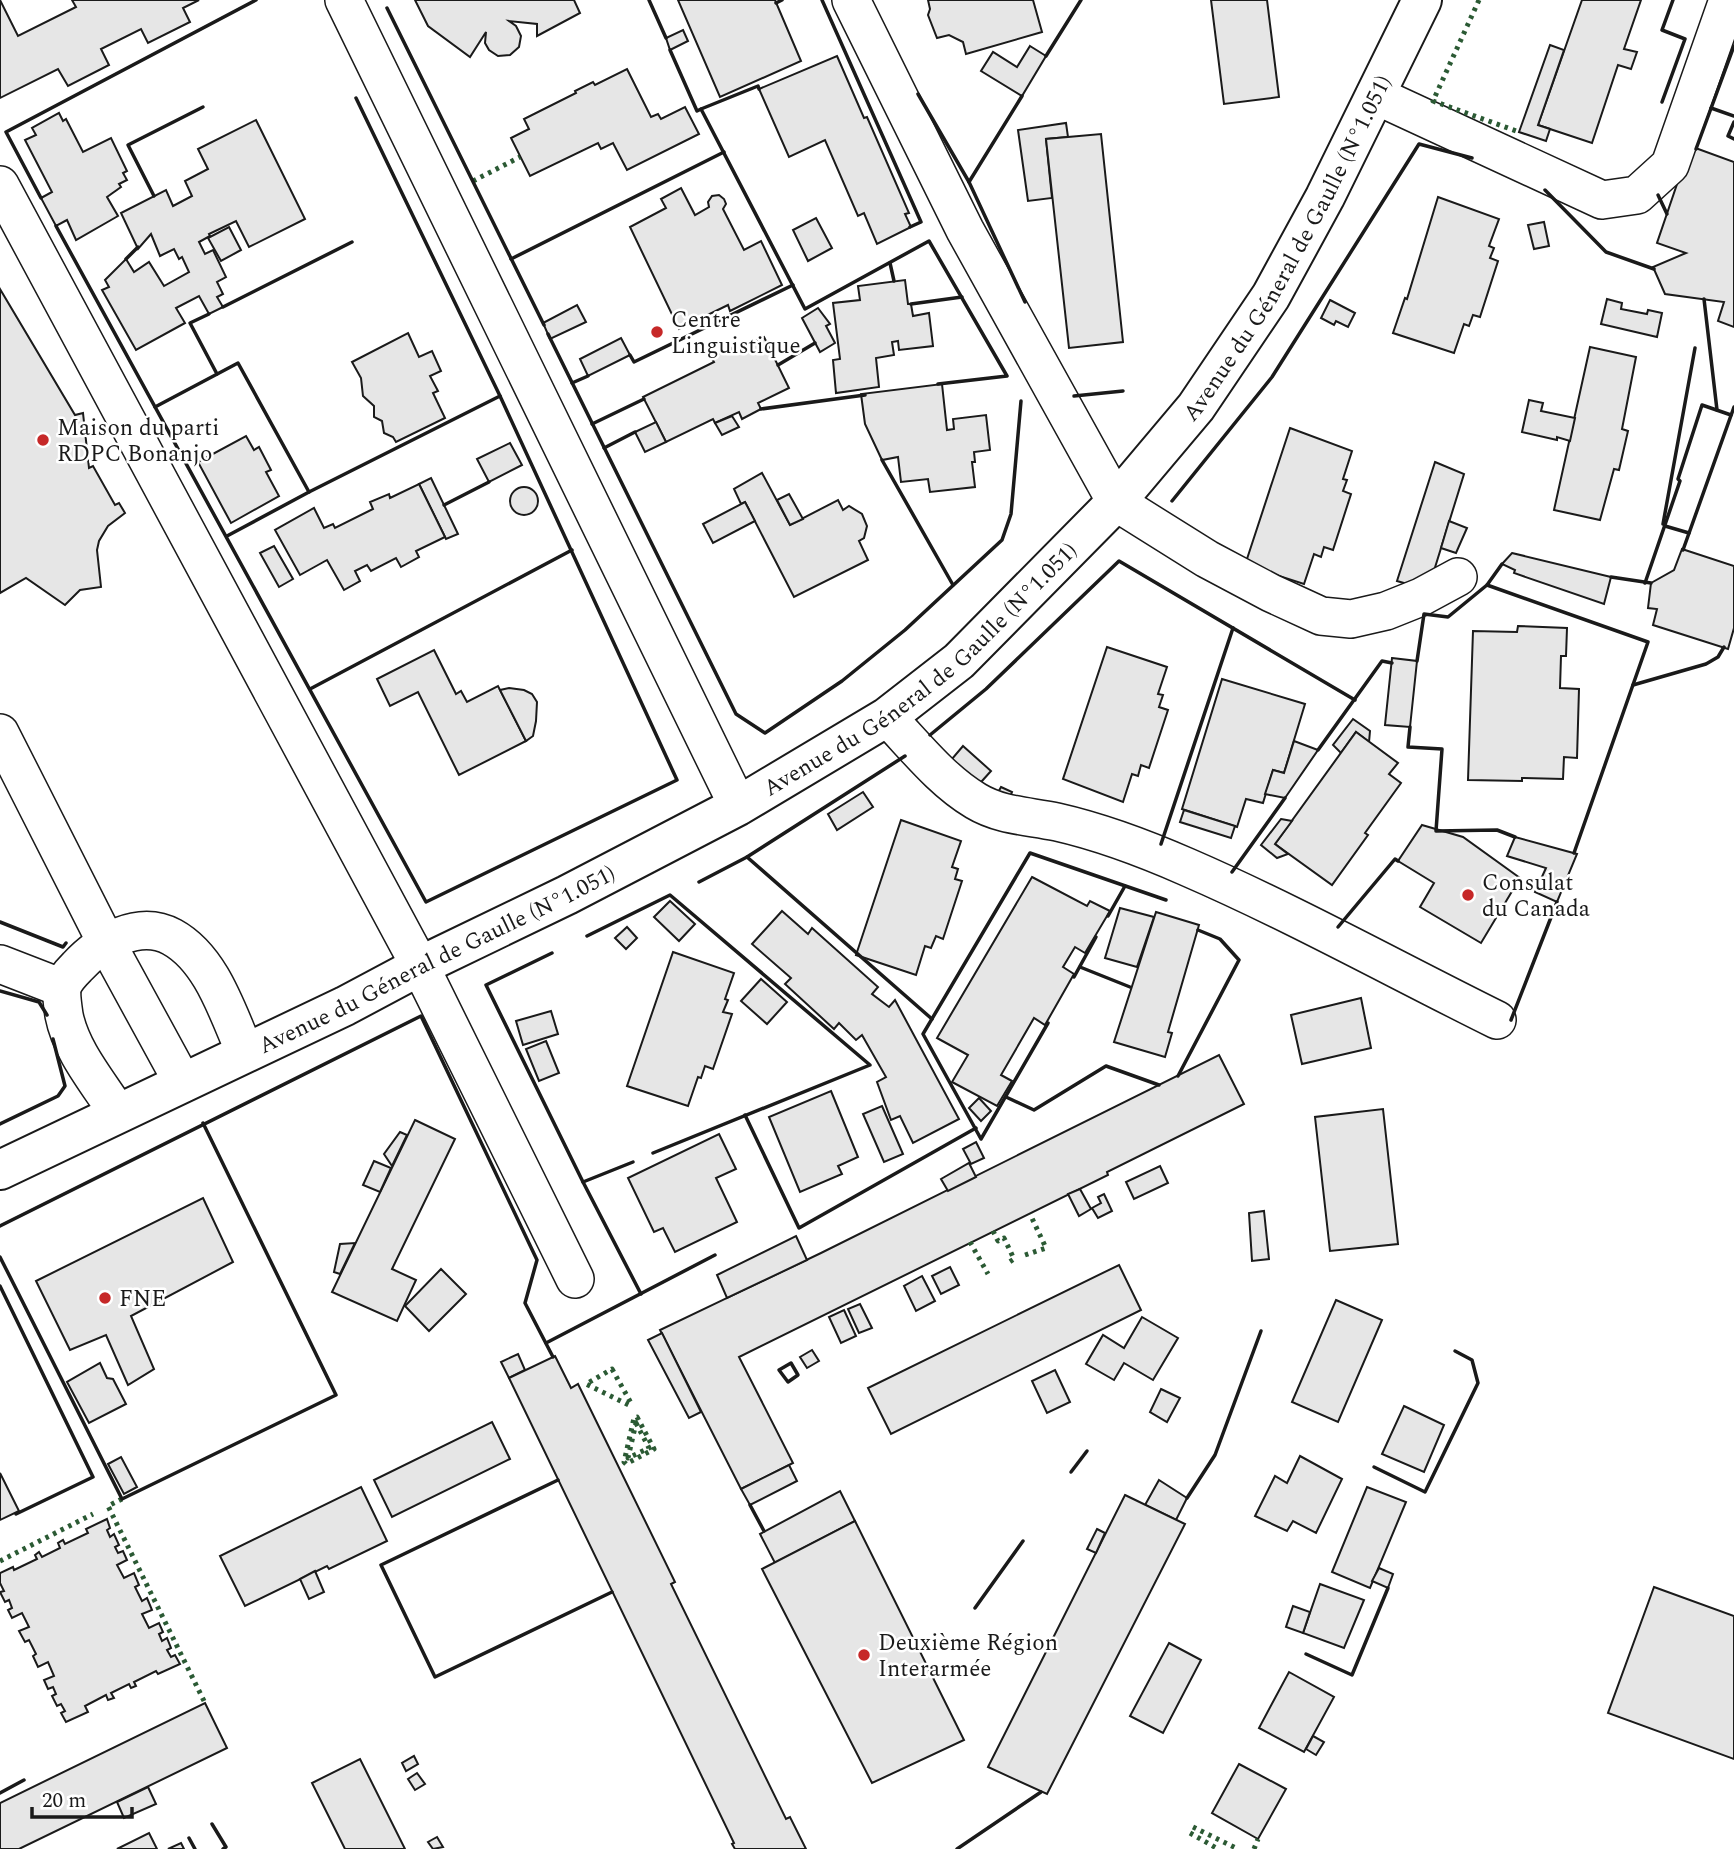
<svg xmlns="http://www.w3.org/2000/svg" width="1734" height="1849" font-family="Spectral,serif">
  <style>
    .building { fill: #e6e6e6; stroke: #1a1a1a; stroke-width: 2 }
    .lines { fill: none; stroke-linecap: round; stroke-linejoin: round }
    .minor-casing { stroke: #1a1a1a; stroke-width: 40 }
    .major-casing { stroke: #1a1a1a; stroke-width: 42 }
    .minor { stroke: #fff; stroke-width: 37 }
    .major { stroke: #fff; stroke-width: 38 }
    .hedge { stroke: #2b5a34; stroke-width: 5; stroke-dasharray: 3.5 5; stroke-linecap: butt }
    .wall { stroke: #1a1a1a; stroke-width: 3.5 }
    .poi-dot { fill: #c62828; stroke: #fff; stroke-width: 2.5 }
    .labels { text-anchor: middle; stroke-width: 5; stroke-linejoin: round; paint-order: stroke }
    .street-label { font-size: 23px; fill: #1a1a1a; stroke: #fff }
    .poi-label { font-size: 23px; fill: #1a1a1a; stroke: #fff; text-anchor: start }
  </style>
  <rect width="100%" height="100%" fill="#fff"/>
  <g class="building">
    <polygon points="0,0 18,36 76,7 72,0 199,0 183,8 190,22 148,43 141,29 101,49 109,65 68,86 58,69 0,98"/>
    <polygon points="574,0 580,13 537,36 537,24 509,21 516,26 521,36 519,47 510,55 498,56 489,50 485,43 486,32 470,57 428,26 415,0"/>
    <polygon points="678,0 775,0 801,61 720,97"/>
    <polygon points="928,0 1033,0 1042,32 966,54 963,42 949,35 937,38 928,15 930,9"/>
    <polygon points="1211,0 1267,0 1279,97 1224,104"/>
    <polygon points="1582,0 1641,0 1624,49 1637,52 1631,69 1618,65 1592,143 1538,125"/>
    <polygon points="683,30 688,41 670,50 666,38"/>
    <polygon points="1550,45 1564,50 1538,125 1550,129 1546,141 1519,132"/>
    <polygon points="1030,46 1046,56 1022,96 981,71 993,52 1017,67"/>
    <polygon points="837,56 864,118 867,117 909,213 905,214 911,227 877,244 864,213 858,216 825,140 789,157 759,89"/>
    <polygon points="627,69 651,117 658,114 661,119 685,107 699,134 627,170 613,143 601,149 598,143 530,176 511,138 529,129 524,119 576,93 575,91 593,82 595,85"/>
    <polygon points="59,113 63,121 66,119 83,152 111,138 127,171 123,173 127,180 119,184 121,187 107,197 118,216 76,240 67,220 56,226 41,198 52,192 25,140 36,135 32,128"/>
    <polygon points="256,120 305,219 249,247 236,221 209,234 210,236 199,242 205,254 213,250 226,277 217,282 223,294 217,297 223,307 209,314 199,296 176,308 185,323 136,350 102,290 109,287 105,280 126,259 134,272 149,262 164,286 189,272 182,257 179,259 174,249 160,256 151,234 138,249 121,213 166,190 173,206 192,196 185,181 208,169 198,149"/>
    <polygon points="1066,123 1068,137 1046,139 1052,198 1028,201 1018,130"/>
    <polygon points="1101,134 1123,342 1069,348 1046,139"/>
    <polygon points="1690,146 1734,162 1734,327 1718,321 1724,302 1665,294 1653,267 1686,253 1657,243"/>
    <polygon points="681,188 695,215 709,207 708,202 712,196 719,195 724,199 726,204 723,209 744,250 761,241 782,285 730,311 728,305 679,329 630,227 666,208 661,199"/>
    <polygon points="1438,197 1499,219 1489,246 1494,248 1490,258 1498,261 1480,317 1473,315 1469,326 1464,324 1454,353 1393,333 1405,298 1407,299"/>
    <polygon points="816,218 832,248 808,261 793,230"/>
    <polygon points="1544,222 1549,246 1534,249 1528,225"/>
    <polygon points="229,227 241,250 221,261 208,238"/>
    <polygon points="905,280 908,304 911,304 913,316 929,313 933,346 899,350 898,341 892,342 894,355 876,358 879,387 836,393 833,360 840,359 833,303 860,300 858,286"/>
    <polygon points="0,289 75,415 83,413 89,468 93,466 115,505 119,503 125,513 108,526 99,541 97,550 101,587 80,590 65,605 26,578 0,593"/>
    <polygon points="1607,299 1622,303 1621,309 1647,314 1648,310 1662,313 1657,337 1601,324"/>
    <polygon points="1330,300 1355,313 1348,327 1336,321 1334,325 1321,318"/>
    <polygon points="577,305 586,322 550,339 543,323"/>
    <polygon points="818,308 830,324 826,326 835,343 820,352 802,318"/>
    <polygon points="408,333 419,357 432,351 441,371 430,376 438,391 433,393 445,418 396,442 393,437 384,433 382,421 374,417 374,406 363,396 361,378 352,362"/>
    <polygon points="764,337 789,388 758,403 761,409 742,419 739,412 715,423 713,419 666,442 643,397 714,362 711,357 731,348 733,352"/>
    <polygon points="621,338 630,355 588,376 580,359"/>
    <polygon points="1590,347 1636,357 1622,429 1628,431 1619,470 1614,469 1600,520 1554,510"/>
    <polygon points="942,384 947,430 954,429 953,419 986,415 990,450 974,452 975,462 972,462 975,487 930,492 928,479 901,482 898,457 882,460 865,424 861,394"/>
    <polygon points="1529,400 1543,403 1541,411 1575,418 1570,441 1557,437 1557,440 1522,432"/>
    <polygon points="732,416 739,427 722,435 715,423"/>
    <polygon points="656,422 666,442 645,452 635,432"/>
    <polygon points="1290,428 1352,451 1343,479 1347,480 1343,491 1351,494 1333,550 1324,547 1321,557 1314,554 1304,584 1245,565"/>
    <polygon points="246,436 254,450 259,447 271,470 266,472 279,496 231,523 198,462"/>
    <polygon points="510,443 522,465 489,482 477,459"/>
    <polygon points="1435,462 1464,474 1428,590 1397,581"/>
    <polygon points="762,473 790,525 838,500 843,510 849,506 862,514 867,526 864,538 859,541 868,560 794,597 745,502 741,504 734,489"/>
    <polygon points="431,478 458,534 446,539 419,484"/>
    <polygon points="419,484 445,537 416,551 419,557 401,567 396,558 371,571 367,565 355,571 360,581 344,590 327,560 300,575 275,530 314,508 324,528 333,524 335,528 373,509 370,502 389,494 390,498"/>
    <circle cx="524" cy="501" r="14"/>
    <polygon points="789,494 803,519 790,525 777,500"/>
    <polygon points="745,502 755,521 713,543 703,524"/>
    <polygon points="1449,521 1467,528 1456,553 1441,548"/>
    <polygon points="274,546 293,579 279,587 260,553"/>
    <polygon points="1682,549 1734,566 1734,628 1728,649 1653,625 1657,609 1648,608 1651,583 1674,570"/>
    <polygon points="1512,553 1611,577 1604,604 1514,573 1515,570 1502,564"/>
    <polygon points="1518,626 1567,628 1566,656 1561,656 1560,688 1579,689 1577,758 1564,757 1563,779 1522,778 1522,781 1468,780 1473,631 1517,632"/>
    <polygon points="1107,647 1167,667 1158,694 1163,695 1159,707 1168,710 1149,768 1141,765 1138,776 1132,774 1123,802 1063,779"/>
    <polygon points="434,650 456,694 461,691 467,702 498,686 526,741 459,775 418,692 390,706 377,679"/>
    <polygon points="1392,658 1417,661 1410,727 1385,725"/>
    <polygon points="1222,679 1305,704 1284,773 1273,770 1263,803 1246,799 1237,827 1182,809"/>
    <polygon points="509,688 524,690 532,694 537,702 536,721 533,736 526,741 500,690"/>
    <polygon points="1353,719 1370,731 1369,742 1356,732 1341,753 1333,745"/>
    <polygon points="1356,732 1398,763 1389,774 1401,783 1365,833 1368,835 1332,885 1275,844"/>
    <polygon points="1294,741 1318,750 1285,798 1265,794 1273,770 1284,773"/>
    <polygon points="963,746 991,771 973,791 946,766"/>
    <polygon points="1001,787 1012,792 1008,802 996,796"/>
    <polygon points="863,792 873,807 837,830 828,814"/>
    <polygon points="1184,810 1235,826 1231,838 1180,822"/>
    <polygon points="1281,819 1292,821 1275,844 1288,854 1277,858 1261,845"/>
    <polygon points="901,820 961,841 952,867 958,869 955,879 962,881 943,939 936,936 931,948 925,946 916,975 856,955"/>
    <polygon points="1422,825 1463,837 1520,878 1481,943 1420,907 1434,883 1398,861"/>
    <polygon points="1515,837 1577,854 1557,902 1535,892 1546,868 1507,856"/>
    <polygon points="1032,877 1087,906 1090,901 1110,911 1085,953 1075,947 1063,967 1074,974 1045,1025 1034,1018 1001,1075 1012,1081 997,1106 952,1082 968,1055 937,1038"/>
    <polygon points="670,901 695,924 679,941 654,917"/>
    <polygon points="1120,908 1154,917 1137,967 1105,958"/>
    <polygon points="782,911 808,934 812,928 878,987 872,994 889,1007 895,1000 959,1119 913,1143 900,1116 891,1120 877,1082 886,1077 862,1035 856,1040 839,1023 834,1029 785,984 791,978 752,944"/>
    <polygon points="1156,912 1199,925 1168,1032 1172,1033 1165,1057 1114,1042"/>
    <polygon points="627,927 637,938 626,949 615,938"/>
    <polygon points="673,952 734,973 725,999 728,1000 723,1012 732,1014 713,1069 705,1066 701,1078 698,1077 688,1106 627,1086"/>
    <polygon points="761,979 787,1002 767,1024 741,1001"/>
    <polygon points="1361,998 1371,1048 1302,1064 1291,1015"/>
    <polygon points="551,1011 558,1034 523,1045 516,1021"/>
    <polygon points="546,1041 559,1073 539,1081 526,1049"/>
    <polygon points="1219,1055 1244,1104 1107,1172 1108,1175 739,1357 793,1463 741,1489 660,1330 821,1253"/>
    <polygon points="831,1091 858,1157 838,1166 842,1174 800,1192 769,1117"/>
    <polygon points="979,1098 991,1111 981,1121 969,1108"/>
    <polygon points="882,1106 903,1154 884,1162 863,1114"/>
    <polygon points="1383,1109 1398,1244 1330,1251 1315,1117"/>
    <polygon points="415,1120 455,1139 392,1269 416,1280 397,1321 332,1292"/>
    <polygon points="400,1132 407,1135 392,1166 384,1154"/>
    <polygon points="719,1134 736,1169 716,1178 737,1222 675,1252 663,1228 654,1232 628,1178"/>
    <polygon points="976,1142 984,1158 971,1164 963,1149"/>
    <polygon points="374,1161 391,1168 380,1192 363,1185"/>
    <polygon points="969,1163 976,1177 948,1191 941,1179"/>
    <polygon points="1160,1166 1168,1183 1134,1199 1126,1182"/>
    <polygon points="1080,1189 1091,1209 1079,1216 1068,1194"/>
    <polygon points="1104,1194 1112,1211 1098,1218 1092,1208 1101,1203 1098,1197"/>
    <polygon points="203,1198 233,1262 131,1316 154,1369 128,1385 106,1335 70,1350 36,1281"/>
    <polygon points="1264,1211 1269,1259 1252,1261 1249,1213"/>
    <polygon points="796,1236 807,1260 727,1298 717,1275"/>
    <polygon points="355,1243 340,1274 334,1272 340,1244"/>
    <polygon points="1119,1265 1141,1310 891,1434 868,1388"/>
    <polygon points="950,1267 959,1285 941,1294 932,1276"/>
    <polygon points="441,1269 466,1294 429,1331 405,1306"/>
    <polygon points="922,1276 935,1301 916,1311 904,1286"/>
    <polygon points="1336,1300 1382,1320 1338,1422 1292,1402"/>
    <polygon points="860,1304 872,1328 859,1333 848,1309"/>
    <polygon points="844,1310 856,1336 841,1343 829,1317"/>
    <polygon points="1142,1317 1178,1338 1153,1380 1124,1363 1114,1380 1086,1364 1103,1335 1124,1348"/>
    <polygon points="662,1333 701,1412 689,1418 648,1340"/>
    <polygon points="812,1350 819,1361 807,1368 800,1357"/>
    <polygon points="518,1354 525,1370 509,1378 501,1362"/>
    <polygon points="555,1356 571,1388 578,1384 675,1582 671,1584 786,1819 790,1817 806,1849 735,1849 732,1844 734,1843 509,1378"/>
    <polygon points="100,1363 107,1378 113,1379 126,1404 89,1423 67,1382"/>
    <polygon points="1055,1370 1070,1402 1047,1413 1032,1381"/>
    <polygon points="1161,1389 1180,1398 1167,1422 1150,1412"/>
    <polygon points="1404,1406 1444,1425 1424,1472 1382,1454"/>
    <polygon points="492,1422 510,1459 392,1517 374,1480"/>
    <polygon points="1300,1456 1342,1479 1316,1533 1293,1521 1287,1531 1255,1516 1275,1476 1287,1483"/>
    <polygon points="121,1457 137,1487 124,1494 108,1464"/>
    <polygon points="789,1465 797,1481 750,1505 741,1489"/>
    <polygon points="0,1473 19,1511 0,1520"/>
    <polygon points="1159,1480 1187,1498 1176,1520 1145,1505"/>
    <polygon points="361,1487 387,1541 329,1569 327,1566 245,1606 220,1556"/>
    <polygon points="1367,1487 1406,1502 1370,1588 1332,1572"/>
    <polygon points="840,1491 855,1521 775,1563 760,1534"/>
    <polygon points="1125,1495 1185,1524 1047,1794 988,1767"/>
    <polygon points="107,1519 110,1528 107,1530 110,1537 114,1534 119,1545 115,1547 118,1553 123,1551 127,1560 117,1565 124,1578 134,1573 139,1585 135,1587 142,1601 147,1598 152,1610 142,1614 149,1628 159,1623 163,1632 159,1634 162,1641 167,1638 171,1648 167,1650 171,1657 175,1655 180,1664 158,1674 156,1671 134,1682 136,1686 131,1688 129,1684 111,1693 114,1698 108,1700 106,1695 85,1706 88,1712 66,1722 61,1713 65,1711 61,1704 57,1706 52,1696 56,1694 53,1687 48,1689 44,1680 54,1676 48,1662 38,1667 33,1656 36,1654 29,1640 25,1642 19,1631 29,1627 22,1613 12,1618 8,1610 12,1608 9,1600 5,1602 0,1592 4,1591 0,1583 0,1573 13,1567 14,1570 37,1559 35,1555 39,1552 42,1557 60,1548 58,1543 63,1540 65,1544 88,1533 86,1529"/>
    <polygon points="855,1521 964,1740 872,1783 762,1569"/>
    <polygon points="1097,1529 1105,1533 1096,1553 1087,1549"/>
    <polygon points="1379,1568 1393,1574 1388,1588 1372,1581"/>
    <polygon points="315,1571 324,1592 309,1599 300,1579"/>
    <polygon points="1320,1584 1364,1600 1344,1648 1303,1633"/>
    <polygon points="1654,1587 1734,1616 1734,1759 1608,1713"/>
    <polygon points="1293,1606 1310,1612 1303,1633 1286,1627"/>
    <polygon points="1169,1643 1201,1660 1163,1733 1130,1716"/>
    <polygon points="1289,1672 1334,1697 1304,1752 1259,1728"/>
    <polygon points="205,1703 227,1748 19,1849 0,1849 0,1803"/>
    <polygon points="1313,1736 1324,1742 1316,1755 1306,1749"/>
    <polygon points="414,1756 418,1764 406,1771 402,1763"/>
    <polygon points="360,1759 405,1849 345,1849 312,1783"/>
    <polygon points="1239,1764 1286,1789 1258,1839 1212,1813"/>
    <polygon points="417,1773 425,1784 415,1790 408,1779"/>
    <polygon points="148,1787 156,1804 124,1818 117,1802"/>
    <polygon points="149,1833 157,1849 117,1849"/>
    <polygon points="437,1837 443,1847 433,1849 428,1842"/>
    <polygon points="181,1843 184,1849 168,1849"/>
  </g>
  <g class="lines">
    <defs>
      <g id="minor">
        <polyline points="344,0 738,806"/>
        <polyline points="851,0 965,230 1116,502 1207,559 1271,593 1321,616 1351,619 1386,611 1421,597 1458,577"/>
        <polyline points="1375,95 1602,200 1637,195 1670,165 1728,0"/>
        <polyline points="0,185 420,966 575,1279"/>
        <path d="M 887,717 C 915,746 941,780 976,801 C 1001,816 1029,816 1057,822 C 1101,832 1146,849 1187,867 C 1293,913 1394,969 1497,1020"/>
        <polyline points="0,733 106,942 183,1083"/>
        <polyline points="0,964 62,988"/>
        <path d="M 117,1112 C 98,1082 71,1051 64,1015 C 63,1008 61,995 62,988 C 64,981 72,972 77,967 C 100,942 139,919 172,937 C 212,959 228,1014 245,1052"/>
      </g>
      <g id="major">
        <path id="s1" d="M 0,1170 L 345,1006 L 420,966 L 567,895 L 738,806 L 887,717 L 959,661 L 1116,502 L 1196,407 L 1271,296 L 1325,197 L 1422,0"/>
      </g>
    </defs>
    <use href="#minor" class="minor-casing"/>
    <use href="#major" class="major-casing"/>
    <use href="#minor" class="minor"/>
    <use href="#major" class="major"/>
    <g class="hedge">
      <polyline points="1479,0 1433,101 1519,132"/>
      <polyline points="473,181 520,157"/>
      <polyline points="993,1231 998,1241 1004,1238 1014,1259 1008,1263"/>
      <polyline points="970,1242 988,1274"/>
      <polyline points="1025,1255 1046,1248 1030,1214"/>
      <polygon points="612,1369 631,1403 629,1405 586,1384"/>
      <polygon points="637,1417 654,1449 626,1464 624,1462 634,1418"/>
      <polygon points="636,1423 649,1448 628,1458"/>
      <polyline points="122,1499 108,1506 205,1703"/>
      <polyline points="0,1561 93,1514"/>
      <polyline points="1193,1827 1238,1849"/>
      <polyline points="1190,1833 1218,1849"/>
      <polyline points="1254,1849 1258,1839"/>
    </g>
    <g class="wall">
      <polyline points="649,0 666,38"/>
      <polyline points="822,0 921,222 910,227"/>
      <polyline points="776,3 782,0"/>
      <polyline points="387,8 544,325"/>
      <polyline points="670,50 697,111 701,109 805,309 929,241 1007,376 938,384"/>
      <polyline points="1046,56 1081,0"/>
      <polyline points="918,94 969,182 1025,302"/>
      <polyline points="356,98 500,396"/>
      <polyline points="1662,102 1685,39 1662,30 1673,0"/>
      <polyline points="1711,108 1734,116"/>
      <polyline points="701,109 758,86 759,89"/>
      <polyline points="1734,122 1728,136 1734,139"/>
      <polyline points="1696,149 1734,46"/>
      <polyline points="969,182 1022,96"/>
      <polyline points="1545,190 1606,252 1654,269"/>
      <polyline points="1658,195 1667,214"/>
      <polyline points="154,196 128,145 203,107"/>
      <polyline points="41,198 6,132 256,0"/>
      <polyline points="56,226 426,902 677,780 500,396 309,492 227,536"/>
      <polyline points="126,259 138,247"/>
      <polyline points="511,259 724,152"/>
      <polyline points="890,263 894,281"/>
      <polyline points="1704,299 1717,410"/>
      <polyline points="911,304 962,297"/>
      <polyline points="223,307 352,242"/>
      <polyline points="209,314 190,323 217,374"/>
      <polyline points="548,334 736,714 765,733 842,681 905,630 1002,540 1011,514 1021,401"/>
      <polyline points="630,355 634,362 793,285"/>
      <polyline points="778,365 815,343"/>
      <polyline points="572,383 588,376"/>
      <polyline points="1074,396 1123,391"/>
      <polyline points="155,407 238,363 309,492"/>
      <polyline points="761,409 865,395"/>
      <polyline points="592,424 644,399"/>
      <polyline points="604,448 635,432"/>
      <polyline points="882,460 953,585"/>
      <polyline points="1172,501 1272,377 1419,144 1472,158"/>
      <polyline points="444,505 489,482"/>
      <polyline points="1663,524 1695,348"/>
      <polyline points="1665,526 1689,533"/>
      <polyline points="1683,550 1734,407"/>
      <polyline points="1611,577 1651,583"/>
      <polyline points="1645,583 1680,481 1678,479 1702,405 1731,415"/>
      <polyline points="1487,585 1648,642 1574,853"/>
      <polyline points="1417,661 1424,614 1448,617 1487,585 1502,564"/>
      <polyline points="1633,685 1706,664 1718,657 1724,647"/>
      <polyline points="310,689 572,550"/>
      <polyline points="1410,727 1408,747 1442,749 1436,831 1497,830 1515,837"/>
      <polyline points="930,735 986,689 1119,561 1355,700"/>
      <polyline points="1318,750 1382,661 1392,663"/>
      <polyline points="1161,844 1233,628"/>
      <polyline points="747,857 932,1019"/>
      <polyline points="1232,872 1285,798"/>
      <polyline points="699,882 747,857 905,756"/>
      <polyline points="1108,916 1125,886"/>
      <polyline points="0,922 63,947 66,943"/>
      <polyline points="1338,927 1395,859 1398,861"/>
      <polyline points="587,936 670,895 870,1065 653,1153"/>
      <polyline points="552,953 486,985 583,1182 641,1294"/>
      <polyline points="1080,967 1130,987"/>
      <polyline points="1074,977 1096,937"/>
      <polyline points="0,991 39,1002 47,1015"/>
      <polyline points="1511,1020 1557,902"/>
      <polyline points="1048,1023 981,1139 923,1034 1030,853 1166,900"/>
      <polyline points="1178,1076 1239,960 1220,939 1198,930"/>
      <polyline points="1006,1097 1034,1110 1106,1066 1159,1085"/>
      <polyline points="745,1115 799,1228 976,1128"/>
      <polyline points="0,1124 58,1096 65,1086 53,1039"/>
      <polyline points="583,1182 633,1162"/>
      <polyline points="0,1226 421,1016 537,1260 525,1303 553,1357"/>
      <polyline points="0,1257 122,1499 336,1395 203,1123"/>
      <polyline points="0,1286 93,1477 16,1514"/>
      <polyline points="546,1343 715,1255"/>
      <polygon points="791,1363 798,1375 788,1382 779,1370"/>
      <polyline points="1374,1467 1425,1492 1478,1383 1472,1360 1455,1351"/>
      <polyline points="1071,1472 1087,1451"/>
      <polyline points="558,1480 381,1565 435,1677 612,1592"/>
      <polyline points="1187,1498 1215,1455 1261,1331"/>
      <polyline points="750,1505 764,1531"/>
      <polyline points="975,1608 1023,1541"/>
      <polyline points="1306,1654 1352,1675 1388,1588"/>
      <polyline points="0,1793 24,1780"/>
      <polyline points="212,1824 226,1847 223,1849"/>
      <polyline points="189,1838 195,1849"/>
      <polyline points="957,1849 1041,1792"/>
    </g>
  </g>
  <g class="poi-dot">
    <circle cx="657" cy="332" r="7"/>
    <circle cx="43" cy="440" r="7"/>
    <circle cx="1468" cy="895" r="7"/>
    <circle cx="105" cy="1298" r="7"/>
    <circle cx="864" cy="1655" r="7"/>
  </g>
  <g class="labels">
    <g class="street-label">
      <text dy="8" stroke="none"><textPath href="#s1" startOffset="1619">Avenue du Géneral de Gaulle (N°1.051)</textPath></text>
      <text dy="8" stroke="none"><textPath href="#s1" startOffset="1052">Avenue du Géneral de Gaulle (N°1.051)</textPath></text>
      <text dy="8" stroke="none"><textPath href="#s1" startOffset="485">Avenue du Géneral de Gaulle (N°1.051)</textPath></text>
    </g>
    <g class="poi-label">
      <text x="671" y="327">Centre<tspan x="671" dy="26">Linguistique</tspan></text>
      <text x="57" y="435">Maison du parti<tspan x="57" dy="26">RDPC Bonanjo</tspan></text>
      <text x="1482" y="890">Consulat<tspan x="1482" dy="26">du Canada</tspan></text>
      <text x="119" y="1306">FNE</text>
      <text x="878" y="1650">Deuxième Région<tspan x="878" dy="26">Interarmée</tspan></text>
    </g>
  </g>
  <path d="M32 1807v10h100v-10" fill="none" stroke="#1a1a1a" stroke-width="3.5"/>
  <text x="42" y="1807" font-size="21" fill="#1a1a1a" stroke="#ffffff" stroke-width="5" paint-order="stroke">20 m</text>
</svg>
